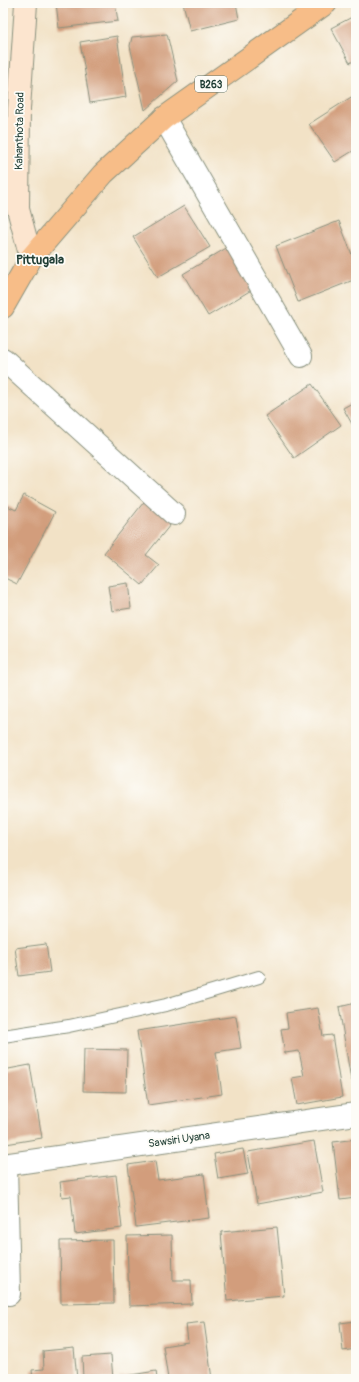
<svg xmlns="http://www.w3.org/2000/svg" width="359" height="1382" font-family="Pangolin,sans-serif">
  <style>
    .built { fill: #ead4b8 }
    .building { fill: #d29d7c }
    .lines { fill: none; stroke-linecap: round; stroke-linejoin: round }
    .service-casing { stroke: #88907d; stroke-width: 14 }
    .minor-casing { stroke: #88907d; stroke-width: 24 }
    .secondary-casing { stroke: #88907d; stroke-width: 24 }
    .primary-casing { stroke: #88907d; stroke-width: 24 }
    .service { stroke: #fff; stroke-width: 12 }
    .minor { stroke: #fff; stroke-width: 22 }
    .secondary { stroke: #fce5cf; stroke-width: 22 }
    .primary { stroke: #f7bd88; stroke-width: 22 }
    .labels { text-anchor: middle; stroke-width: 3.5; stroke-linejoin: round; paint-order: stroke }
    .shield { fill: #fdfcf7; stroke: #62766e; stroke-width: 1 }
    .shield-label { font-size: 10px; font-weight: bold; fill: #1f3d34 }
    .street-label { font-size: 11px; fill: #1f3d34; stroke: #fdfcf7 }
    .quarter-label { font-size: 13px; font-weight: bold; fill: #1f3d34; stroke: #fdfcf7 }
  </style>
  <rect width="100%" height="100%" fill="#fdfcf7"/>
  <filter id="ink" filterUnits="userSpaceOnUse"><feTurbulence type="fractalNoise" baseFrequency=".025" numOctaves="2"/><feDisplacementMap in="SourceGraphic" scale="8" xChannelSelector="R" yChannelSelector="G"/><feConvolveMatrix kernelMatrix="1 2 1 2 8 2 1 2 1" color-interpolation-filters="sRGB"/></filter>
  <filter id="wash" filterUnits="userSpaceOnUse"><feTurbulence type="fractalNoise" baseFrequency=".012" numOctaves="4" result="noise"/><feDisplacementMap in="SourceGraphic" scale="16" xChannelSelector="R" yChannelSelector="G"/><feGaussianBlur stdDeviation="0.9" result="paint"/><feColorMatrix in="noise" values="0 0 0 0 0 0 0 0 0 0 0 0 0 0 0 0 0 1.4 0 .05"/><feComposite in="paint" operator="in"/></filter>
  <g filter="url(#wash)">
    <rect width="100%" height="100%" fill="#f2e2c6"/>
    <polygon class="built" points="3,3 8,3 3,57"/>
    <g id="blocks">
      <g class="building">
        <polygon points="56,3 115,3 118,21 59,28"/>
        <polygon points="183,3 236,3 239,19 190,31"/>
        <polygon points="356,15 356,59 350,63 331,28"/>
        <polygon points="167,34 178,81 145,110 130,46 132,37"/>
        <polygon points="117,36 126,97 90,103 80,42"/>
        <polygon points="356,94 356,149 335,162 309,124"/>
        <polygon points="184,206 210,247 158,277 133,237"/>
        <polygon points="339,221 356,265 356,279 298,302 276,246"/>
        <polygon points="228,247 253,289 208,316 183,274"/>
        <polygon points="312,384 341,425 294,458 265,416"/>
        <polygon points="356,401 356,431 343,408"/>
        <polygon points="24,495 55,512 17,584 3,577 3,504 16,510"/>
        <polygon points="147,498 174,520 146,555 159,565 142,585 104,553"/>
        <polygon points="128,583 131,608 112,611 108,586"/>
        <polygon points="46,944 50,972 19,976 15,948"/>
        <polygon points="356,1003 356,1080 351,1080 339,1007"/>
        <polygon points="318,1008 323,1036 332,1035 342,1097 297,1105 292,1078 304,1076 299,1051 285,1053 281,1029 288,1028 286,1013"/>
        <polygon points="236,1016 241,1048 216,1052 222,1094 148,1105 137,1031"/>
        <polygon points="84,1049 127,1050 126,1092 83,1091"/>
        <polygon points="30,1065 42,1138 6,1144 3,1127 3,1070"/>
        <polygon points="356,1139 356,1198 340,1200 333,1142"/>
        <polygon points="314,1141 323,1192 257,1204 248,1152"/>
        <polygon points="243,1149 248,1174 218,1179 214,1154"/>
        <polygon points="155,1161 158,1180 204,1174 209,1218 136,1227 128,1165"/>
        <polygon points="116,1175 122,1228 75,1234 71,1196 62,1197 60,1182"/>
        <polygon points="277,1227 284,1296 227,1301 221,1232"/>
        <polygon points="172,1235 173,1280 191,1280 192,1304 129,1306 127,1236"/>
        <polygon points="113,1240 114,1303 61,1304 60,1241"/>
        <polygon points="356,1321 356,1349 343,1351 340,1323"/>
        <polygon points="204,1322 212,1379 168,1379 163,1346 188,1342 186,1324"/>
        <polygon points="74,1348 77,1379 33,1379 32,1370 44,1369 43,1351"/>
        <polygon points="111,1355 113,1379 83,1379 82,1357"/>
        <polygon points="156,1371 157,1379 120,1379 119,1377"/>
      </g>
    </g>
  </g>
  <g filter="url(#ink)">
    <use href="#blocks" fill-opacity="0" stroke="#88907d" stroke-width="1"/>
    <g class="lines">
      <defs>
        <polyline id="service" points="3,1036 69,1026 166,1005 259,977"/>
        <g id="minor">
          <polyline points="164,118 301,356"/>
          <polyline points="3,359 174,514"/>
          <polyline points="3,1165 356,1114"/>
          <polyline points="6,1165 9,1294"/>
        </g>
        <polyline id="secondary" points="26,3 19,109 18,209 31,258"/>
        <polyline id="primary" points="3,307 31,258 103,174 164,118 326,3"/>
      </defs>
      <use href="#service" class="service-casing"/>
      <use href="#minor" class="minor-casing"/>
      <use href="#secondary" class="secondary-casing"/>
      <use href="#primary" class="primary-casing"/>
      <use href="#service" class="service"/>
      <use href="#minor" class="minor"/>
      <use href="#secondary" class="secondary"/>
      <use href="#primary" class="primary"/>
    </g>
  </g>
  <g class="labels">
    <rect class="shield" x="195" y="76" width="32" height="16" rx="3"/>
    <g class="shield-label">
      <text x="211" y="88">B263</text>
    </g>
    <g class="street-label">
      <text transform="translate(19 131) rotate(-89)" y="4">Kahanthota Road</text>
      <text transform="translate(179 1139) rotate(-8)" y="4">Sawsiri Uyana</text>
    </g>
    <g class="quarter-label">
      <text x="40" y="264">Pittugala</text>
    </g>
  </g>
  <rect width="359" height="1382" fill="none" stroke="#fdfcf7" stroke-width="16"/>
</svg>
